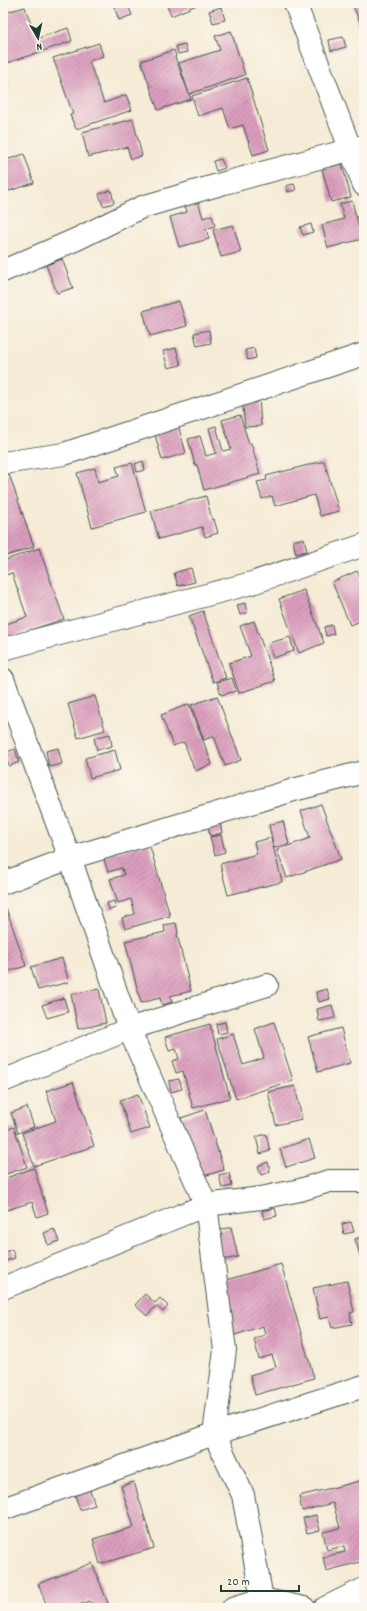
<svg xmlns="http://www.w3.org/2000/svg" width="367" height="1611" font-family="Dekko,sans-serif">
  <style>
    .building { fill: url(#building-hatch) }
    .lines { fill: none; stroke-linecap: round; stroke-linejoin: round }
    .minor-casing { stroke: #3f574c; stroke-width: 24 }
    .minor { stroke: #fff; stroke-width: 22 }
  </style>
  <defs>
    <pattern id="building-hatch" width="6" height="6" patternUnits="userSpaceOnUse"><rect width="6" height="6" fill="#db9ebe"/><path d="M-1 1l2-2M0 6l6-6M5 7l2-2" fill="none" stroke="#b1829b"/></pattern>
  </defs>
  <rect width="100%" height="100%" fill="#fbf7ec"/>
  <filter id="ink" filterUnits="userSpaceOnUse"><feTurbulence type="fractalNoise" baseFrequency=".025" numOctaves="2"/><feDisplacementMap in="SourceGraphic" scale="8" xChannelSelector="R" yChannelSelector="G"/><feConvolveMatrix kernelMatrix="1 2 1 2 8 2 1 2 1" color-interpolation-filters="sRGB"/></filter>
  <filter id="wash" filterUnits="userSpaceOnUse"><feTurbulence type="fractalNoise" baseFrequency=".012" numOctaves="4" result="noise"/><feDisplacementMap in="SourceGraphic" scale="16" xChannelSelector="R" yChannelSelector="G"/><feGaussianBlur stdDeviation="0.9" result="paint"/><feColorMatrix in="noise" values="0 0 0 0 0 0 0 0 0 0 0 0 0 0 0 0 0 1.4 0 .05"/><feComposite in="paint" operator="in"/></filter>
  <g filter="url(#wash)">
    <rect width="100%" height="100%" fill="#f5ebd6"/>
    <g id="blocks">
      <g class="building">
        <polygon points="116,3 127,3 132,15 119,20 113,4"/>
        <polygon points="166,3 198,3 199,4 171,16"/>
        <polygon points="352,3 364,3 364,33"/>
        <polygon points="25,7 36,39 68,28 72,41 4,64 3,60 3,13"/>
        <polygon points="221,7 225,20 213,23 209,11"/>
        <polygon points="231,31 245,75 189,94 179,63 220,50 215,36"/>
        <polygon points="343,37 346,47 331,51 329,40"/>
        <polygon points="99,43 103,56 89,61 104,103 126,95 132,110 76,129 70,115 73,114 53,58"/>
        <polygon points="185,44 187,52 178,54 176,46"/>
        <polygon points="174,50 176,56 175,57 191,99 158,110 141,61"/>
        <polygon points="3,67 9,84 3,86"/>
        <polygon points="247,78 269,150 253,155 243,125 230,129 223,108 198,116 192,96"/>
        <polygon points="133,119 142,156 131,159 127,147 88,157 82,132"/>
        <polygon points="24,154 34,183 9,191 3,173 3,161"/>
        <polygon points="221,159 225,168 216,171 213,161"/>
        <polygon points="329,163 331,167 342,164 351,197 331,202 321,165"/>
        <polygon points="294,184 296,190 288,192 286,186"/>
        <polygon points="111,190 114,203 103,206 99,194"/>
        <polygon points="198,201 203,218 212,215 215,226 206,229 209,239 179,247 170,217 187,212 185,205"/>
        <polygon points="352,201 362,239 328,248 322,225 344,219 340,204"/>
        <polygon points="311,224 313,232 303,235 300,227"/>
        <polygon points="233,225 241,252 221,257 213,230"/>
        <polygon points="62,259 73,288 57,293 46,265"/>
        <polygon points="179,301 187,326 150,336 143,311"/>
        <polygon points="209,330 211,343 197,346 194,333"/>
        <polygon points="176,348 181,365 168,368 163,351"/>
        <polygon points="254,348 256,358 248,360 245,350"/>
        <polygon points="259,397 261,426 245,427 242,399"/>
        <polygon points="240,415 249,444 251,443 260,474 204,490 197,465 195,465 188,439 200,436 206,456 216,453 209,428 216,426 223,451 231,449 222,420"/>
        <polygon points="177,421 186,453 162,460 153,427"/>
        <polygon points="143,461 145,470 137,472 135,464"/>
        <polygon points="324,461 339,511 320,516 314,495 275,506 272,496 262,499 257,482 267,480 266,476"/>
        <polygon points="132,463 146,512 92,527 77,473 95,468 98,482 119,476 116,467"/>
        <polygon points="9,474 34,547 3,557 3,475"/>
        <polygon points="206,496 212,520 214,519 218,533 205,537 202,527 159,539 151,511"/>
        <polygon points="304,538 307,551 296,554 293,541"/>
        <polygon points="39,548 64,619 3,639 3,625 27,617 12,573 3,576 3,561"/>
        <polygon points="191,568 195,582 178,586 174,573"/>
        <polygon points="357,571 364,588 364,620 350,625 332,582"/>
        <polygon points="304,590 324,643 299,653 279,599"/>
        <polygon points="245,603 247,613 240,615 237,605"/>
        <polygon points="203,611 226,678 213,682 189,616"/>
        <polygon points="254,621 275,681 239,693 229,663 251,656 240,626"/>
        <polygon points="332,625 334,634 326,636 324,627"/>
        <polygon points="290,637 294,651 273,658 269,643"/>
        <polygon points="232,678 236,691 221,695 217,682"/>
        <polygon points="95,696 105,730 78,738 68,704"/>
        <polygon points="217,696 241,760 225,766 214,736 204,740 191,705"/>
        <polygon points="189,704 212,764 195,771 184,742 173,746 161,715"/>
        <polygon points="110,734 112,746 97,750 94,738"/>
        <polygon points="58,748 62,764 49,767 46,751"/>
        <polygon points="15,749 19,762 9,766 4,753"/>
        <polygon points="115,750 120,770 90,778 85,758"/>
        <polygon points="321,804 341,859 287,878 277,850 310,838 301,811"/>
        <polygon points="283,821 289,844 274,848 269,825"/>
        <polygon points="220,822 222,833 210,836 208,825"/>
        <polygon points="221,835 225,852 215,855 210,837"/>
        <polygon points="271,838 282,882 228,895 220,864 257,854 254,842"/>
        <polygon points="149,843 170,916 125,929 122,918 135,914 131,899 118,903 110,879 124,875 122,868 108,872 103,856"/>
        <polygon points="114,901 116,908 109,910 107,903"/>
        <polygon points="6,908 26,966 3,973 3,909"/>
        <polygon points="176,923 178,933 177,934 191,991 170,996 172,1002 162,1005 160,998 141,1003 125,941 165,932 164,925"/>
        <polygon points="62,958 69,982 38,990 31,967"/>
        <polygon points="99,989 106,1023 78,1029 71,994"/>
        <polygon points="327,989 330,999 319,1002 316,992"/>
        <polygon points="64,998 68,1012 47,1018 42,1005"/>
        <polygon points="332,1005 335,1018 319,1021 317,1009"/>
        <polygon points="225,1022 227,1032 218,1034 216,1024"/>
        <polygon points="274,1022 293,1080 236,1099 217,1039 233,1034 243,1065 264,1058 255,1029"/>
        <polygon points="210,1024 230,1098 193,1108 183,1071 176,1073 172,1061 179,1059 176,1049 169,1051 165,1037"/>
        <polygon points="341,1028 350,1063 318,1072 308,1037"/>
        <polygon points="179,1079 182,1089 171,1092 169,1081"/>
        <polygon points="73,1082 94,1146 34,1166 22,1133 56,1121 46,1091"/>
        <polygon points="295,1086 302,1119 276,1125 268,1092"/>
        <polygon points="138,1094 150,1128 131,1134 120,1100"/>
        <polygon points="27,1107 34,1127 18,1133 11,1113"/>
        <polygon points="205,1110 224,1170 200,1177 181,1118"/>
        <polygon points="14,1127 27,1167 3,1175 3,1131"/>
        <polygon points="266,1134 270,1151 260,1154 256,1137"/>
        <polygon points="309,1139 315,1158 286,1167 280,1149"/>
        <polygon points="268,1162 270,1172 261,1175 258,1166"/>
        <polygon points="34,1168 48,1213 37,1217 32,1202 7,1210 3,1199 3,1179"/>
        <polygon points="229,1173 232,1186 222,1188 219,1175"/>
        <polygon points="275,1208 277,1216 264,1219 262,1211"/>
        <polygon points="351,1222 354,1232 344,1234 342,1224"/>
        <polygon points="231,1227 238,1257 223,1260 216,1231"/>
        <polygon points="54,1229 59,1241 48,1245 44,1233"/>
        <polygon points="364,1236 364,1268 355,1239"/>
        <polygon points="12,1249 15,1258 6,1261 3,1253"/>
        <polygon points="281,1264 314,1378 255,1395 250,1375 276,1367 272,1355 259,1359 254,1339 265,1335 263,1326 235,1335 219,1282"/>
        <polygon points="347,1281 354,1312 350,1313 352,1324 332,1328 329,1317 320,1319 313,1288"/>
        <polygon points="145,1294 155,1303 160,1298 168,1306 163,1312 156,1306 147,1316 135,1305"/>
        <polygon points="364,1480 364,1561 326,1571 323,1557 345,1552 344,1546 327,1550 323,1532 340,1528 333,1503 302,1511 299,1496"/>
        <polygon points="134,1482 154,1548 100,1564 93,1539 134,1527 121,1486"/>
        <polygon points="90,1490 95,1505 80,1510 75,1495"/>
        <polygon points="316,1515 320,1530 307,1533 303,1518"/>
        <polygon points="92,1563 110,1608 93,1608 90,1601 70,1608 48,1608 38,1584"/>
      </g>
    </g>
  </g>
  <g filter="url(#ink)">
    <use href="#blocks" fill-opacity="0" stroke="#3f574c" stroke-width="1"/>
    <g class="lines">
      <defs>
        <g id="minor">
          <polyline points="295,3 364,185"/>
          <polyline points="3,271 77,239 142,207 228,182 364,146"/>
          <polyline points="3,463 64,454 364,354"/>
          <polyline points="3,649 252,583 364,545"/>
          <polyline points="3,679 70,858 129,1029 206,1205 225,1350 214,1434 243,1495 262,1599 304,1608"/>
          <polyline points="3,883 70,858 297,789 364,772"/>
          <polyline points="3,1081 129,1029 267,985"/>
          <polyline points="3,1288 206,1205 261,1198 300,1190 329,1181 364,1181"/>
          <polyline points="3,1509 214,1434 364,1386"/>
          <polyline points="233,1608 262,1599"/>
          <polyline points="325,1608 364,1589"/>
        </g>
      </defs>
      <use href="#minor" class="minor-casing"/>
      <use href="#minor" class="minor"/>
    </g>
  </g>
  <rect width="367" height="1611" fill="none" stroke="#fbf7ec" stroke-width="16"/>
  <g transform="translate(38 38) rotate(171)" stroke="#fbf7ec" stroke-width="3" paint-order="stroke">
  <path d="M0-3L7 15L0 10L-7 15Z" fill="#1f3d34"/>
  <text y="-6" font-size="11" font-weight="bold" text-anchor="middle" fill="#1f3d34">N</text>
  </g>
  <path d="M221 1585v6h78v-6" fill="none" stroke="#1f3d34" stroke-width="2"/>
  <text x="227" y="1585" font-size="12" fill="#1f3d34" stroke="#fbf7ec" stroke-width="3" paint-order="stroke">20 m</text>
</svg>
